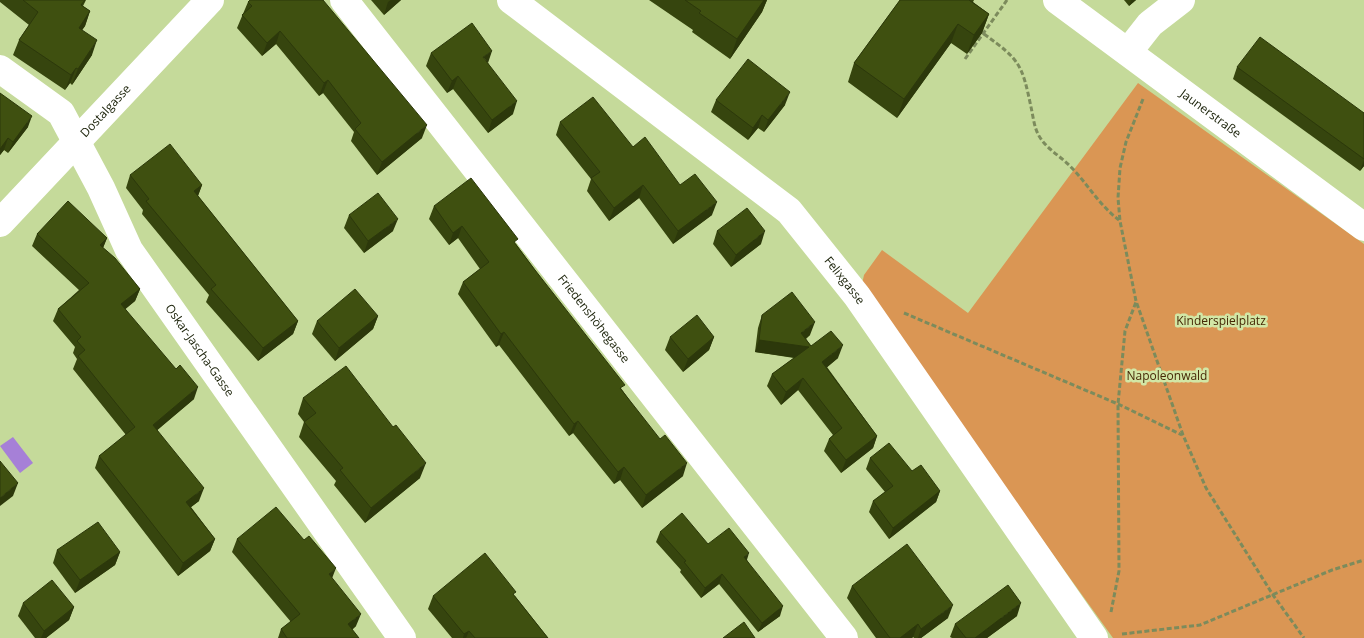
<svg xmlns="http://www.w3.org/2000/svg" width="1364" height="638" font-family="'Open Sans',sans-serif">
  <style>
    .green { fill: #da9654 }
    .water { fill: #a680d7 }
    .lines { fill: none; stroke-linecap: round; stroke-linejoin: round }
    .path { stroke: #7c8b5c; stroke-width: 3; stroke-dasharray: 5 2.5; stroke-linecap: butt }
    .minor { stroke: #fff; stroke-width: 28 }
    .wall { fill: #36450e }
    .shaded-wall { fill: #2c380b }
    .building { fill: #3f5010; stroke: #2c380b }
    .labels { text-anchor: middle; stroke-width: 5; stroke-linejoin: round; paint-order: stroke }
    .street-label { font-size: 12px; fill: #192007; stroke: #d2e7a6 }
    .park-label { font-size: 12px; fill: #462806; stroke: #d2e7a6 }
  </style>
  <rect width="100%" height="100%" fill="#c5da9a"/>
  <polygon class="green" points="1138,83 1364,244 1364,638 1113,638 906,350 862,284 864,275 882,250 968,313"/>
  <polygon class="water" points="13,437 33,463 20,473 0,446"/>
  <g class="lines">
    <g class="path">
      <path d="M 984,34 C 1020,60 1022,64 1031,107 C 1033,116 1034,126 1038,134 C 1045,148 1059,155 1070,166 C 1087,183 1099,205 1119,220"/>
      <polyline points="965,59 1007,0"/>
      <polyline points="1143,99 1126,142 1120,168 1118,198 1120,221 1136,301 1183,435 1206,488 1273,595 1304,638"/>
      <polyline points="904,313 1118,404 1182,435"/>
      <polyline points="1111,612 1119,571 1118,404 1125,331 1136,302"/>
      <polyline points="1122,634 1200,625 1332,570 1364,560"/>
    </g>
    <g class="minor">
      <path id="s1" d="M 344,0 L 844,638"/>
      <path id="s2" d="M 511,0 L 789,211 L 857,296 L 1094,638"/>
      <path id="s3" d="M 1057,0 L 1364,227"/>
      <polyline points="1128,52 1150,24 1181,0"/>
      <path id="s4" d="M 0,69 L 61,113 L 101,188 L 129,250 L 402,638"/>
      <path id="s5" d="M 0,223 L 210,0"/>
    </g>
  </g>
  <g class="wall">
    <polygon points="0,0 86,0 83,6 90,11 85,26 82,30 92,55 72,85 70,83 65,90 13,55 19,40 29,25 0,2"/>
    <polygon points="371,0 401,0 384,15"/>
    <polygon points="649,0 767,0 762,12 730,59 692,32 693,30"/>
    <polygon points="900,0 974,0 973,2 989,14 982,33 967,54 951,43 897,118 848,82 854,63"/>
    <polygon points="1124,0 1136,0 1129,6"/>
    <polygon points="248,2 422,138 377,175 351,141 354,132 323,93 319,96 276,44 262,56 237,28"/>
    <polygon points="431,53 488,63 513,114 488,133 453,89 447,93 426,66"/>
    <polygon points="1237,67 1364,113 1364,166 1360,171 1233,79"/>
    <polygon points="0,93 28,127 8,153 4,150 0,155"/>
    <polygon points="716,100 785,105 764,132 758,128 748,140 711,112"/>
    <polygon points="560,122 680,185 712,215 673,244 639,198 609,221 587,191 591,179 556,135"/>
    <polygon points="130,175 202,185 198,196 298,321 293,334 258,361 206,302 209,295 142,214 143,210 126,188"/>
    <polygon points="434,206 516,244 623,391 683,476 642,508 620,480 614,484 573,433 569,436 499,345 496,347 458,294 463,282 480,269 458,238 449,245 429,219"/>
    <polygon points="349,215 393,231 364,253 344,228"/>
    <polygon points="717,231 761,244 731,267 713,244"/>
    <polygon points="37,234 107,238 103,248 140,289 135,301 125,309 194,399 157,430 199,501 191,507 215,539 210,551 178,576 95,468 99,456 126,435 73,369 77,359 73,353 75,347 53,321 58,309 79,290 32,246"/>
    <polygon points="762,315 810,335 806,339 811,346 838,358 827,367 877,436 873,448 841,473 824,451 829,439 833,435 798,390 781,405 767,386 772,374 794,358 755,352 758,328"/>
    <polygon points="378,316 373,329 335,361 312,334 317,321"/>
    <polygon points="670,337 714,337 709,350 683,372 665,350"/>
    <polygon points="303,398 420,478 365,523 334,485 336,481 299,437 304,422 298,414"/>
    <polygon points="870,458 912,471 940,491 936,502 889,539 869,512 873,501 885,492 866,469"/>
    <polygon points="660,532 708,544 747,560 780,616 758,632 719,584 701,598 680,572 681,570 656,542"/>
    <polygon points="237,539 332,578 356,626 352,630 359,638 278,638 281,629 291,622 232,552"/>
    <polygon points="57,550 120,552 115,565 75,593 53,563"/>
    <polygon points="852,586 948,618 921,638 914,638 913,637 912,638 876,638 847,598"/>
    <polygon points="433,596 515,596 548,638 452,638 428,609"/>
    <polygon points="23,603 74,607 69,620 46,638 35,638 18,616"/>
    <polygon points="1017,616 987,638 952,638 950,637 955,624"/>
  </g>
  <g class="shaded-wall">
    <polygon points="391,0 401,0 384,15 388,2"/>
    <polygon points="764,0 767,0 762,12 730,59 737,39"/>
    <polygon points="1131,0 1136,0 1129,6"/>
    <polygon points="90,11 85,26 73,43 79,28"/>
    <polygon points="989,14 982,33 967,54 974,35"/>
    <polygon points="958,24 951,43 897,118 904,99"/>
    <polygon points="280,31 276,44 262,56 267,43"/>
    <polygon points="97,40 92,55 72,85 78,69"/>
    <polygon points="492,51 488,63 483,57"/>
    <polygon points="76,68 70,83 65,90 71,75"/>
    <polygon points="458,76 453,89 447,93 452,81"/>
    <polygon points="328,80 323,93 319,96 324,83"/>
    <polygon points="790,92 785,105 764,132 768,120"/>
    <polygon points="517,101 513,114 488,133 492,120"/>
    <polygon points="762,115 758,128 748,140 753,128"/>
    <polygon points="32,116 28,127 8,153 13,142"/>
    <polygon points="427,125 422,138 377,175 382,162"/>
    <polygon points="8,138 4,150 0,155 0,149"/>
    <polygon points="1364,160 1364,166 1360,171"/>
    <polygon points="202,185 197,198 194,191"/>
    <polygon points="643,185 639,198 609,221 614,208"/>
    <polygon points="717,202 712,215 673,244 678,231"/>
    <polygon points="398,219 393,231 364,253 368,241"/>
    <polygon points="462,226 458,238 449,245 453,233"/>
    <polygon points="765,231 761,244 731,267 736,255"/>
    <polygon points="107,238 102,250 100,245"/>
    <polygon points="140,289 135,301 116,317 121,304"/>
    <polygon points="378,316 373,329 335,361 339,348"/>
    <polygon points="298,321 293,334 258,361 263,348"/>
    <polygon points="815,322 810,335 797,345 809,347 805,359 755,352 759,340 801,333"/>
    <polygon points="504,332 499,345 496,347 501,334"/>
    <polygon points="714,337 709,350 683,372 688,359"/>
    <polygon points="843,345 838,358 818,375 822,362"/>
    <polygon points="803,378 798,390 781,405 786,392"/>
    <polygon points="198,387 194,399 148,438 153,425"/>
    <polygon points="578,421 573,433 569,436 574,424"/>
    <polygon points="877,436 873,448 841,473 846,460"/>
    <polygon points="426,463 420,478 365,523 371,508"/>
    <polygon points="687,463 683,476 642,508 646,495"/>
    <polygon points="624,467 620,480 614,484 618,472"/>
    <polygon points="18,483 13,496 0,506 0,498"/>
    <polygon points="204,488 199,501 182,514 186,502"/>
    <polygon points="940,491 936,502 889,539 893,528"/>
    <polygon points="215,539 210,551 178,576 183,563"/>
    <polygon points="120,552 115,565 75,593 80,580"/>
    <polygon points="749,553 746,563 744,557"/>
    <polygon points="336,568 331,581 329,574"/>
    <polygon points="722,574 719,584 701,598 705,588"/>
    <polygon points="1021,603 1017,616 987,638 975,638"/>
    <polygon points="953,605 948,618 921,638 918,638 921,629"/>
    <polygon points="783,606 780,616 758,632 762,623"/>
    <polygon points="74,607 69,620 46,638 41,638 44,631"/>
    <polygon points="361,614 356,626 343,637 348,624"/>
    <polygon points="918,624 913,637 912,638 900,638"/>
    <polygon points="469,631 466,638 463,638 464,634"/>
  </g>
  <g class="building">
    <polygon points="23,0 85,0 81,5 90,11 79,28 97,40 78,69 76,68 71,75 19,40 38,12"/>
    <polygon points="250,0 323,0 427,125 382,162 355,129 361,123 328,80 324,83 280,31 267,43 242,15 252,6 248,2"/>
    <polygon points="685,0 764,0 737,39 699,13 701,11"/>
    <polygon points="900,0 969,0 989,14 974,35 958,24 904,99 854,63"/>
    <polygon points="472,23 492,51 483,57 517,101 492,120 458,76 452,81 431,53"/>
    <polygon points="1260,37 1364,113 1364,159 1237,67"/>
    <polygon points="748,59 790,92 768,120 762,115 753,128 716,100"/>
    <polygon points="0,93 32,116 13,142 8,138 0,149"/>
    <polygon points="593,97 633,147 645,137 680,185 695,174 717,202 678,231 643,185 614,208 591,178 600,172 560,122"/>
    <polygon points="170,144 202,185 194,191 298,321 263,348 211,289 216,285 146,201 149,199 130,175"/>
    <polygon points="471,178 518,239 514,242 535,270 625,385 620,388 660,439 665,435 687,463 646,495 624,467 618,472 578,421 574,424 504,332 501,334 463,282 489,262 462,226 453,233 434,206"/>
    <polygon points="378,193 398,219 368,241 349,215"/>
    <polygon points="68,201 107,238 100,245 115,258 140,289 121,304 176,369 180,365 198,387 153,425 204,488 186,502 215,539 183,563 99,456 135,427 78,356 85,350 77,341 81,337 58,309 89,283 37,234"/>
    <polygon points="747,208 765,231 736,255 717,231"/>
    <polygon points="355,289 378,316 339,348 317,321"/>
    <polygon points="792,292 815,322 801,333 811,346 831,331 843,345 822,362 877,436 846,460 829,439 842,428 803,378 786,392 772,374 809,347 759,340 762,315"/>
    <polygon points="697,315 714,337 688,359 670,337"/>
    <polygon points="346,366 393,427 396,425 426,463 371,508 340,470 343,468 304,422 316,413 303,398"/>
    <polygon points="889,443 912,471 921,465 940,491 893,528 873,501 893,486 870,458"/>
    <polygon points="0,461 18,483 0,498"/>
    <polygon points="276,507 304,540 309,536 336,568 329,574 361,614 348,624 359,638 287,638 281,629 300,614 237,539"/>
    <polygon points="682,513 708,544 729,528 749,553 744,557 783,606 762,623 722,574 705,588 684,562 686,561 660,532"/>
    <polygon points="98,522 120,552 80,580 57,550"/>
    <polygon points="907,544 953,605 921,629 918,624 900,638 890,638 852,586"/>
    <polygon points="485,553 516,592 513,594 548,638 475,638 469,631 464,634 433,596"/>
    <polygon points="52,580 74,607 44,631 23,603"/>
    <polygon points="1008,585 1021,603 975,638 966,638 955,624"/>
    <polygon points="744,622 755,638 723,638"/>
  </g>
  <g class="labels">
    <g class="street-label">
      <text dy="4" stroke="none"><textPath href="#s5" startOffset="154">Dostalgasse</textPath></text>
      <text dy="4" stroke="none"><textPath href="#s3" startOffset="191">Jaunerstraße</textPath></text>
      <text dy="4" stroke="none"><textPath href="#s2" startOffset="438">Felixgasse</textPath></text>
      <text dy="4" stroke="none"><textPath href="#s1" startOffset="405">Friedenshöhegasse</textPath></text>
      <text dy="4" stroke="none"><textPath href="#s4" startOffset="351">Oskar-Jascha-Gasse</textPath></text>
    </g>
    <g class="park-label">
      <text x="1221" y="325">Kinderspielplatz</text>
      <text x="1167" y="380">Napoleonwald</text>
    </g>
  </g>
</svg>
